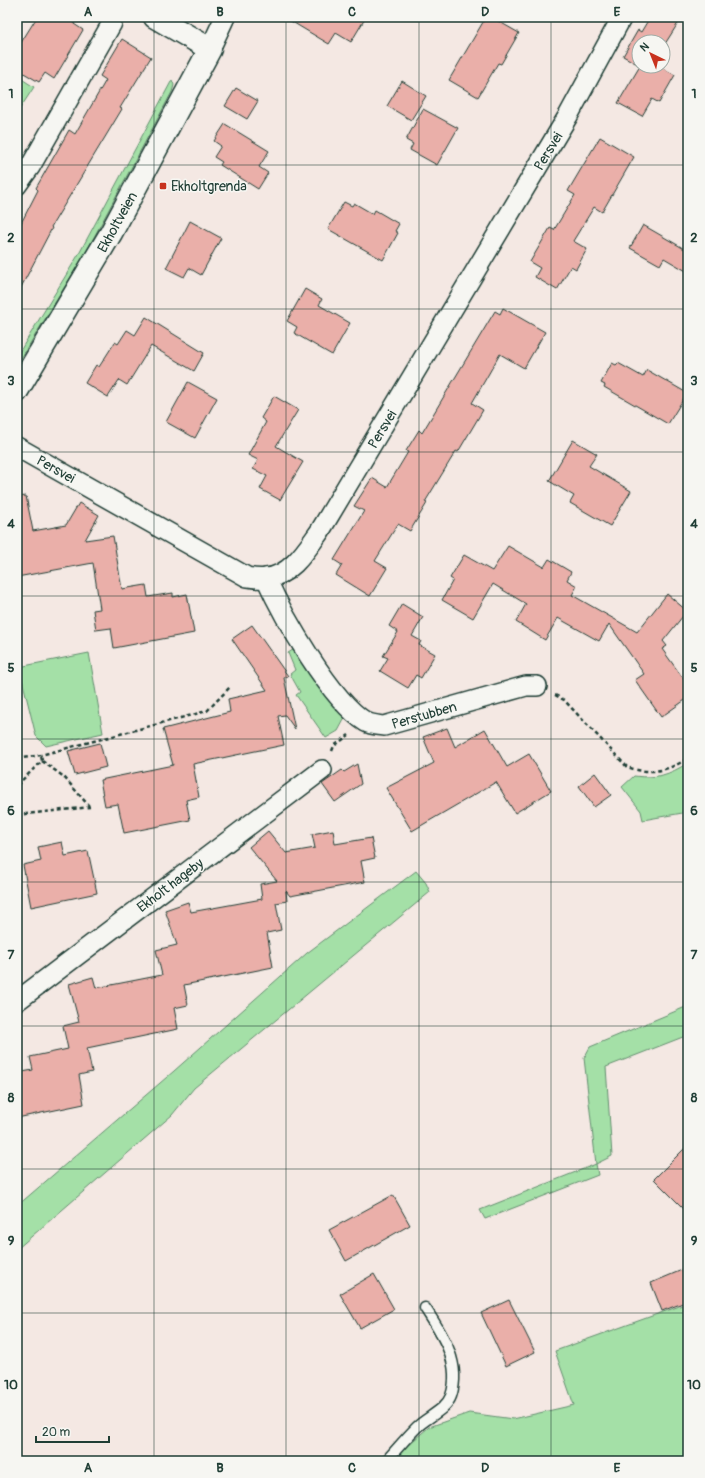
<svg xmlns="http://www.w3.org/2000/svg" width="705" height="1478" font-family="Pangolin,sans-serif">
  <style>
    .green { fill: #a4e0a7; stroke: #628e6e }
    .building { fill: #eaafa9; stroke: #1f3d34 }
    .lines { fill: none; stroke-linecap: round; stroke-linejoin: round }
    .lane-casing { stroke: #1f3d34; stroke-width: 13 }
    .street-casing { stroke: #1f3d34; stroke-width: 22 }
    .secondary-casing { stroke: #1f3d34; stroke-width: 25 }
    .path { stroke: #1f3d34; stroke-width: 2.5; stroke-dasharray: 4 3; stroke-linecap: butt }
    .lane { stroke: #f6f6f2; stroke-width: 10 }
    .street { stroke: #f6f6f2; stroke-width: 19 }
    .secondary { stroke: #f6f6f2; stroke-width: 22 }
    .grid { fill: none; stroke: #1f3d34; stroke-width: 1; stroke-opacity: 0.55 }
    .poi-dot { fill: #c8321e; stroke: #f6f6f2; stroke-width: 1.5 }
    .labels { text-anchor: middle; stroke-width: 3; stroke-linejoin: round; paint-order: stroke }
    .street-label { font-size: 14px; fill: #1f3d34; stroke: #f6f6f2 }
    .poi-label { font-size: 14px; fill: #1f3d34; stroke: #f6f6f2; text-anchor: start }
    .neatline { fill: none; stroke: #1f3d34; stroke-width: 1.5 }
    .grid-label { font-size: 13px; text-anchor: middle; font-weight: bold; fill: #1f3d34 }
  </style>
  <rect width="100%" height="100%" fill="#f4e8e3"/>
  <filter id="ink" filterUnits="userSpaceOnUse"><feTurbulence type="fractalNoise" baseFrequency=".025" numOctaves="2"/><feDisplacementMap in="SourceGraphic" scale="8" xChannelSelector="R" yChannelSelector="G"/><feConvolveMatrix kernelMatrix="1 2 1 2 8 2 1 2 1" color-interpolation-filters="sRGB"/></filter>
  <g filter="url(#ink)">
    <g class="green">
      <polygon points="17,76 34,87 17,113"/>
      <polygon points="172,80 174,85 172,92 86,252 17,365 17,356 80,252"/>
      <polygon points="296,648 345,718 338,731 326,738 296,695 300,692 290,674 295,670 288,653"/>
      <polygon points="89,653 103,733 46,746 36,736 19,667"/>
      <path d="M 688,763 L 688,812 L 643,820 L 641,811 L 622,787 L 634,776 C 657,779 668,775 688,763 Z"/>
      <polygon points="416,871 426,883 430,892 194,1088 172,1115 17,1249 17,1206 174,1071 307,953"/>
      <polygon points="688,1006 688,1035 606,1067 612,1156 596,1164 598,1175 485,1219 480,1210 596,1164 584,1058 590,1047"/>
      <polygon points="688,1303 688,1461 396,1461 400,1452 429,1427 469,1413 513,1419 574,1405 555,1351"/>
    </g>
    <g class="building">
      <polygon points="37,17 78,17 74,24 83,30 54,79 45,73 39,82 17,69 17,49"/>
      <polygon points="284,17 366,17 351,42 336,33 329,44"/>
      <polygon points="486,17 491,17 519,33 501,64 498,63 478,97 449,80"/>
      <polygon points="650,17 682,17 663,47 663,42 639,42 639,65 623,56 638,30 641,32"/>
      <polygon points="122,39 151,57 120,108 122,109 51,227 52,228 17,295 17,231 38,190 36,188 69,130 75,134 106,80 100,76"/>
      <polygon points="640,66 659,66 675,75 659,103 652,99 642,116 618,103"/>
      <polygon points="402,81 426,96 411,120 387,106"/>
      <polygon points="236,88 258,101 247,119 225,106"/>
      <polygon points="423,109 458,128 437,165 410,150 413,144 406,140"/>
      <polygon points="225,124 269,151 259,167 268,173 258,189 220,165 222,162 214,157 221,146 214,141"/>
      <polygon points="600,137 634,157 602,212 594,207 573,241 587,249 576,269 571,266 557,290 535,277 540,268 530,262 550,228 554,230 575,195 568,191"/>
      <polygon points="344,202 352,206 354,203 373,214 375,210 399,224 395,231 398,233 383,260 328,229"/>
      <polygon points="190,221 221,238 201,275 189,268 184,277 166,268"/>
      <polygon points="643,225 688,251 688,272 664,258 660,265 630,248"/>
      <polygon points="305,289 322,299 319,305 350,323 332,355 294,333 297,327 287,321"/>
      <polygon points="503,308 545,332 524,368 500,354 472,403 483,410 458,452 456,451 425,502 427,503 410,531 398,524 375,561 387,568 370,596 336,575 342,565 334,560 364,511 354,506 372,478 387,487 408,452 406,451 419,430 422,433 495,311 500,314"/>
      <polygon points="146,317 204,353 194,371 151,346 127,385 119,380 108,397 85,383 96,365 99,367 115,342 118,344 127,330 135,335"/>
      <polygon points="612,363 616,365 618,363 643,377 647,370 687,393 668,424 604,387 605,385 601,383"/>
      <polygon points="188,382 217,398 195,438 166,422"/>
      <polygon points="274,396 298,410 276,446 303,462 280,500 260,489 267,476 253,469 258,460 248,455 266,422 261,418"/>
      <polygon points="573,440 597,454 589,466 631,491 610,526 570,503 574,496 549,481"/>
      <polygon points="26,496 33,531 66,525 79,503 99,515 85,540 113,536 122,589 146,585 148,597 173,593 173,597 187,594 194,633 114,648 111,628 96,630 93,610 100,609 93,563 17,577 17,497"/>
      <polygon points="508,546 544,567 549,559 571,572 567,580 577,586 572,595 637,632 667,594 687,611 663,641 667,646 662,649 688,685 688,698 661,717 635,680 644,674 609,624 599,641 558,618 545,640 516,622 526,604 493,584 473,618 442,600 453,580 450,578 464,555 492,571"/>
      <polygon points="402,604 423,617 412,636 421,641 419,645 435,654 421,678 416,675 408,688 380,671 388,658 383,656 398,632 389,626"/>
      <polygon points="252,625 288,676 284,678 295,729 285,715 278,716 284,745 193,764 199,797 186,800 190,820 124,833 118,804 105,806 100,780 173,765 163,729 230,712 228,699 267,690 232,639"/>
      <polygon points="447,728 455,747 485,729 507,767 529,754 551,791 515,813 496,782 412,831 386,788 434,763 423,737"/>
      <polygon points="100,743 106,767 75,775 68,751"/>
      <polygon points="357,764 361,784 335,802 322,784 342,770 344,772"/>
      <polygon points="595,773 611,795 594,807 579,786"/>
      <polygon points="333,830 335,844 371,838 375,858 361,861 365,882 290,896 286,891 287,901 276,903 281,930 267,933 273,967 184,985 188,1005 174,1008 178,1029 87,1048 92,1072 79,1075 84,1104 17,1118 17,1073 33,1070 30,1057 68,1049 63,1026 79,1022 69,984 93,977 96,988 162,975 156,950 177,945 165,910 188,902 191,912 262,899 260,884 277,881 249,847 268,831 286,853 315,848 312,834"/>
      <polygon points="62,842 65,856 88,851 97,893 31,907 23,865 41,861 38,847"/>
      <polygon points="688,1145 688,1213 654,1179"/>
      <polygon points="393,1195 410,1225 346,1261 329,1230"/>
      <polygon points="682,1270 688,1286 688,1301 662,1311 651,1283"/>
      <polygon points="374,1274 394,1309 360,1328 340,1294"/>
      <polygon points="509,1300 535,1352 506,1366 481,1313"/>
    </g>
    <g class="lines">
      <defs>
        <path id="lane" d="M 386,1461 C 396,1450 406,1438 417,1427 C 427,1417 446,1410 451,1396 C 462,1363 442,1334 425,1308"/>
        <g id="street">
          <polyline points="210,49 225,17"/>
          <polyline points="17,185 30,167 112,23"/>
          <path d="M 17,447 L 247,577 C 253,578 260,579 266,578 C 291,576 307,549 320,531 L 568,116 L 622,17"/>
          <path d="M 266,578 C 283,616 331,701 366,722 C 371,725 378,725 384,726 L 526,686 L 537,686"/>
          <polyline points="17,1001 322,770"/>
        </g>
        <polyline id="secondary" points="17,391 111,233 210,49 155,17"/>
      </defs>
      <use href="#lane" class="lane-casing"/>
      <use href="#street" class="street-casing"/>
      <use href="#secondary" class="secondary-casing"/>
      <g class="path">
        <path d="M 555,695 L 564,700 L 627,767 C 649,775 669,771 688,758"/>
        <polyline points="332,751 334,746 349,735"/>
        <polyline points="17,759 41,755 207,711 231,686"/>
        <polyline points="42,761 64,777 89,806"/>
        <polyline points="17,785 42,761 41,755"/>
        <polyline points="17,815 90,807"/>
      </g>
      <use href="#lane" class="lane"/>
      <use href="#street" class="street"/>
      <use href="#secondary" class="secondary"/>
    </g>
  </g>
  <path class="grid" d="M 154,17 L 154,1461M 286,17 L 286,1461M 419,17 L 419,1461M 551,17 L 551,1461M 17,165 L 688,165M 17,309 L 688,309M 17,452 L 688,452M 17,596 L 688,596M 17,739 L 688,739M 17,882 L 688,882M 17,1026 L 688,1026M 17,1169 L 688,1169M 17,1313 L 688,1313"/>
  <rect class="poi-dot" x="159" y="182" width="8" height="8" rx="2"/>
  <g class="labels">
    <g class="street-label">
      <text transform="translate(548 151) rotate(-59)" y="5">Persvei</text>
      <text transform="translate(117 222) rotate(-61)" y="5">Ekholtveien</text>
      <text transform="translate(382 429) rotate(-59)" y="5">Persvei</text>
      <text transform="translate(56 469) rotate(29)" y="5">Persvei</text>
      <text transform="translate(424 715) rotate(-16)" y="5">Perstubben</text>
      <text transform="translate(170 885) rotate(-37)" y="5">Ekholt hageby</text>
    </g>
    <g class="poi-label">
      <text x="171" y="191">Ekholtgrenda</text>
    </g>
  </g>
  <rect width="705" height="1478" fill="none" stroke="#f6f6f2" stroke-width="44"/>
  <g transform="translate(651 54) rotate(317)"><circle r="19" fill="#f6f6f2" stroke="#a0aca6"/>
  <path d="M0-3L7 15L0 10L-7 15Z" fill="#c8321e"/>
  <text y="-6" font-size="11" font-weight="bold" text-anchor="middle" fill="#1f3d34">N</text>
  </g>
  <path d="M36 1436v6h73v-6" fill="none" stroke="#1f3d34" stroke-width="2"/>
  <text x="42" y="1436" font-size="12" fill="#1f3d34" stroke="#f6f6f2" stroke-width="3" paint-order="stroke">20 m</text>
  <rect x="22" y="22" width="661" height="1434" class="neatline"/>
  <g class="grid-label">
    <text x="88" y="16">A</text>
    <text x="220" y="16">B</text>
    <text x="352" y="16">C</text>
    <text x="485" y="16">D</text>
    <text x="617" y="16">E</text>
    <text x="11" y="98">1</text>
    <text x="694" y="98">1</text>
    <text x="11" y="242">2</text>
    <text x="694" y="242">2</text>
    <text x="11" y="385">3</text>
    <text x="694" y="385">3</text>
    <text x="11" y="528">4</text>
    <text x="694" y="528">4</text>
    <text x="11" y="672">5</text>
    <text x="694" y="672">5</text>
    <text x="11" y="815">6</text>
    <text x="694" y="815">6</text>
    <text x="11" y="959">7</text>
    <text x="694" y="959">7</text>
    <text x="11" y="1102">8</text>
    <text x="694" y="1102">8</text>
    <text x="11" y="1245">9</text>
    <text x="694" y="1245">9</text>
    <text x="11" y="1389">10</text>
    <text x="694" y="1389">10</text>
    <text x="88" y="1472">A</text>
    <text x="220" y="1472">B</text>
    <text x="352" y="1472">C</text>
    <text x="485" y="1472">D</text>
    <text x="617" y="1472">E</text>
  </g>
</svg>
